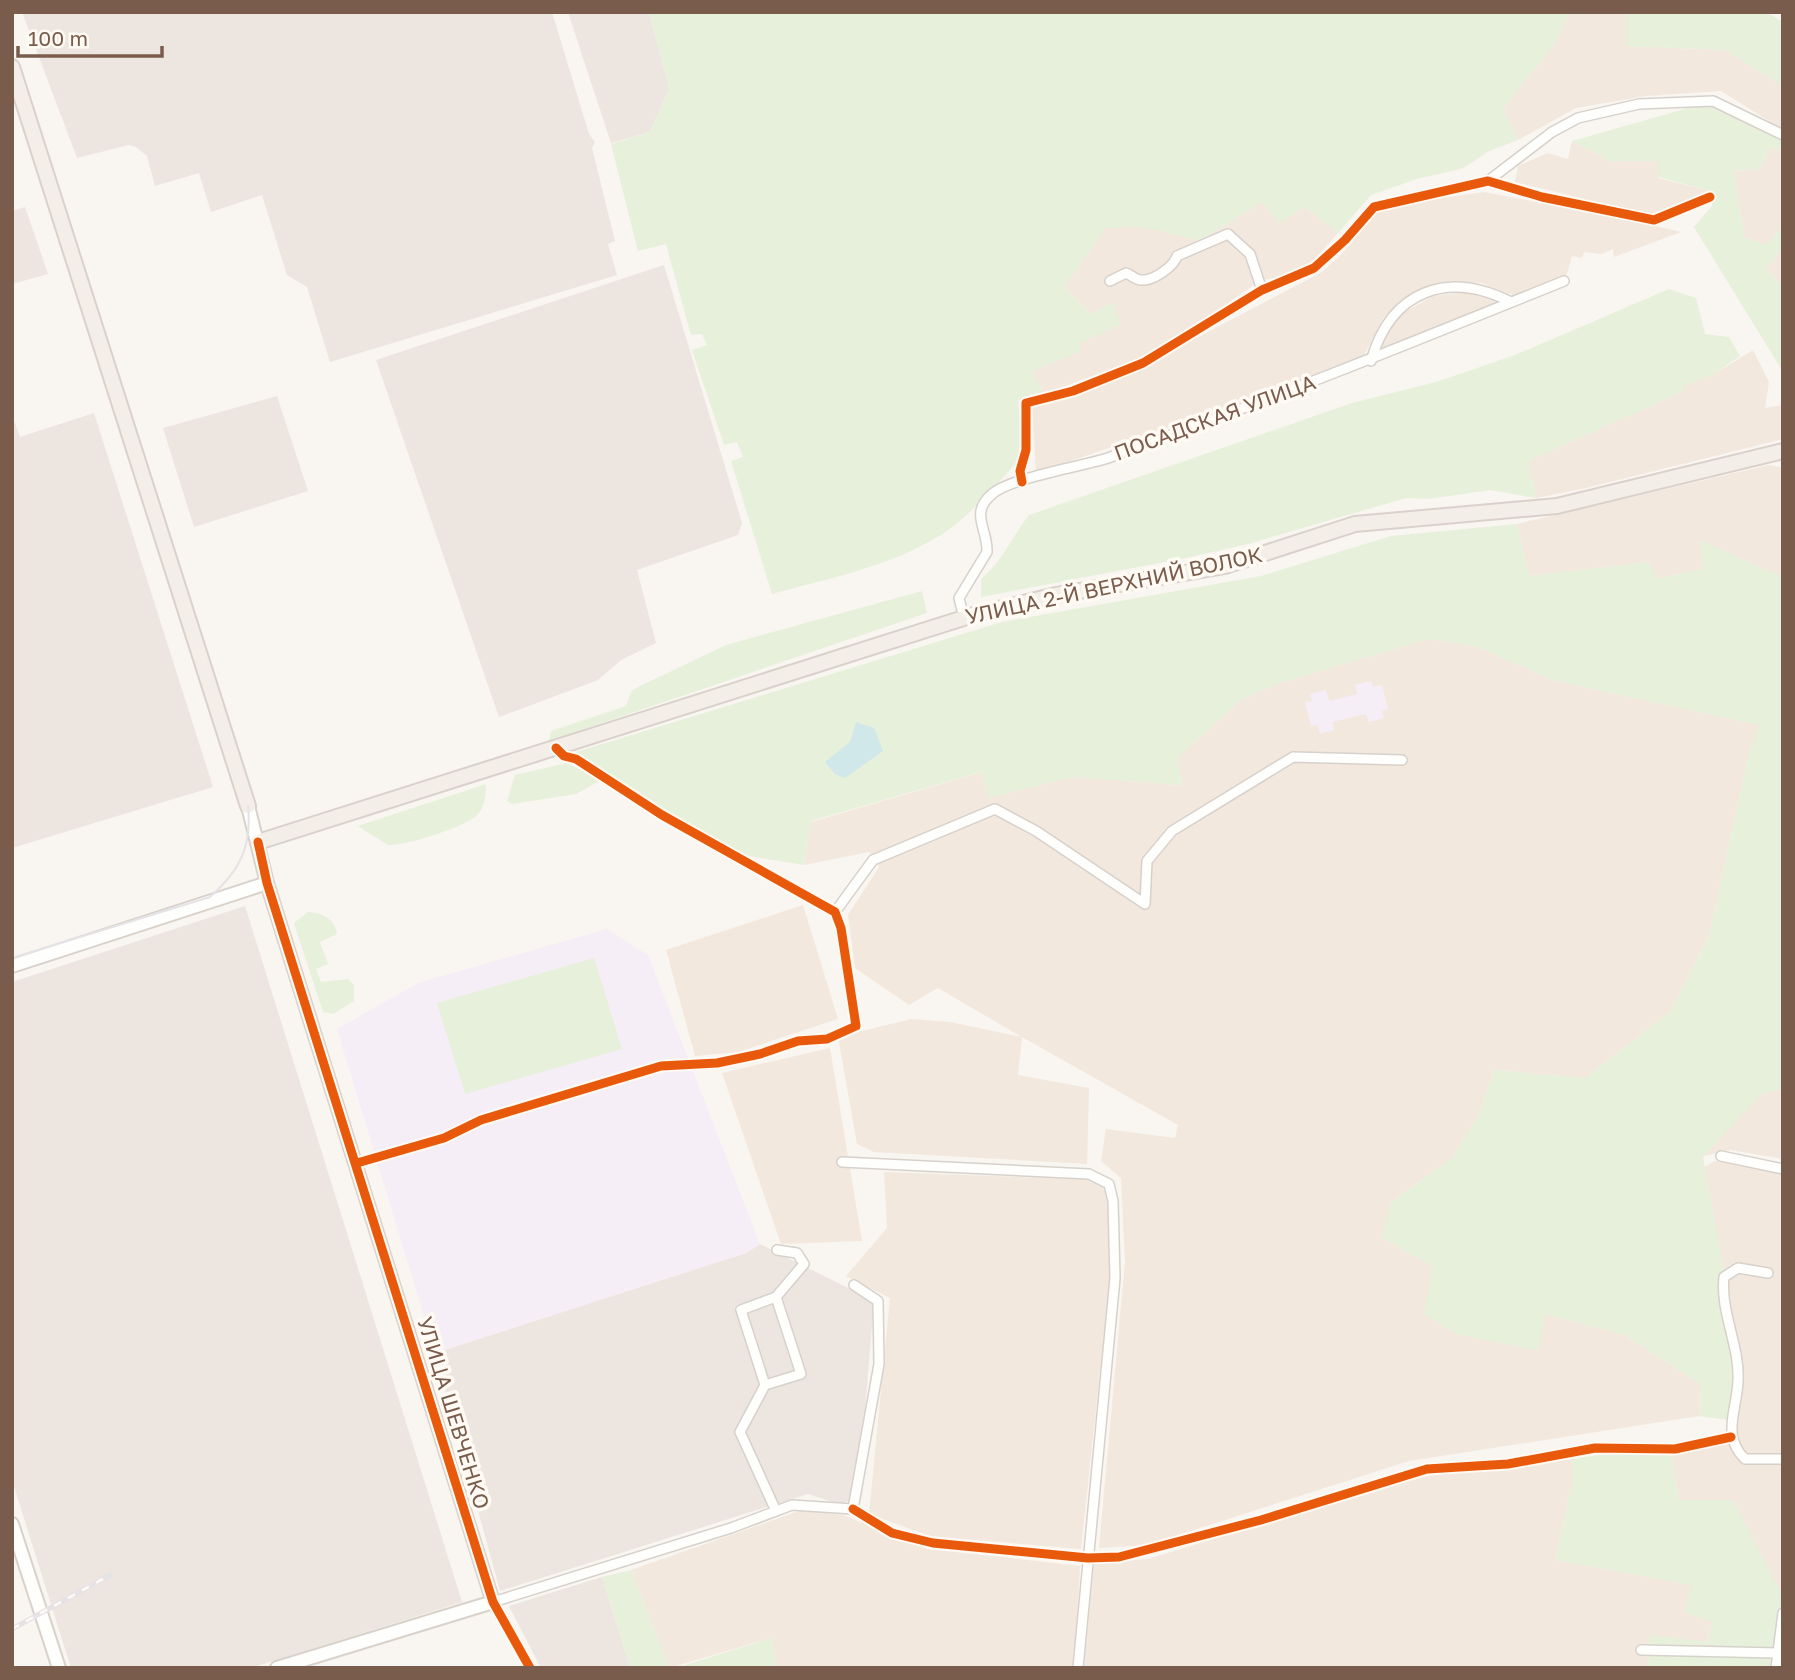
<svg xmlns="http://www.w3.org/2000/svg" width="1795" height="1680" font-family="'Golos Text',sans-serif">
  <style>
    .residential { fill: #f2e8de }
    .industrial { fill: #ede5e0 }
    .education { fill: #f6eef6 }
    .green { fill: #e7f0db }
    .water { fill: #d0e8ea }
    .lines { fill: none; stroke-linecap: round; stroke-linejoin: round }
    .street-casing { stroke: #d7d1cb; stroke-width: 12 }
    .secondary-casing { stroke: #d9d2cb; stroke-width: 16 }
    .primary-casing { stroke: #dad1cc; stroke-width: 18 }
    .street { stroke: #fefefd; stroke-width: 9 }
    .secondary { stroke: #fefefd; stroke-width: 12 }
    .primary { stroke: #f3eee8; stroke-width: 14 }
    .tram { stroke: #e6e3e7; stroke-width: 2 }
    .rail-casing { stroke: #e6e3e7; stroke-width: 5 }
    .rail { stroke: #fffaf3; stroke-width: 2.5; stroke-dasharray: 8; stroke-linecap: butt }
    .cycleway-casing { stroke: #fffaf3; stroke-width: 13 }
    .cycleway { stroke: #e8590c; stroke-width: 9 }
    .labels { text-anchor: middle; stroke-width: 7; stroke-linejoin: round; paint-order: stroke }
    .street-label { font-size: 21px; fill: #7a5c4d; stroke: #fffaf3 }
  </style>
  <rect width="100%" height="100%" fill="#f9f5f0"/>
  <g class="residential">
    <polygon points="1570,12 1626,12 1627,46 1725,50 1783,86 1783,130 1721,91 1646,96 1576,108 1518,140 1503,108 1554,45"/>
    <polygon points="1572,141 1610,161 1658,161 1658,178 1711,191 1656,216 1515,182 1518,166 1548,153 1568,159"/>
    <polygon points="1783,142 1783,227 1766,245 1744,237 1734,171 1760,169 1769,147 1779,152"/>
    <polygon points="1484,192 1616,217 1681,232 1614,257 1613,249 1602,254 1584,252 1582,258 1572,256 1566,277 1518,297 1482,283 1450,281 1422,288 1399,301 1383,318 1361,361 1036,473 1032,404 1073,395 1134,371 1322,272 1341,255 1376,213 1401,204"/>
    <polygon points="1262,202 1305,207 1338,233 1314,260 1283,277 1261,280 1198,324 1136,360 1043,394 1031,371 1080,351 1079,344 1091,314 1064,287 1105,228 1143,226 1199,241"/>
    <polygon points="1783,247 1783,286 1766,269"/>
    <polygon points="1467,292 1492,297 1497,306 1385,352 1382,342 1395,318 1433,296"/>
    <polygon points="1753,350 1769,382 1765,408 1783,405 1783,439 1586,488 1536,498 1528,461 1684,391 1683,386 1714,374"/>
    <polygon points="1769,465 1783,468 1783,577 1700,541 1704,569 1656,579 1648,562 1529,576 1517,524"/>
    <polygon points="1428,639 1475,646 1552,680 1760,725 1748,757 1709,936 1671,1011 1585,1078 1494,1070 1479,1114 1452,1158 1391,1202 1432,1266 1425,1314 1545,1314 1625,1335 1700,1384 1699,1416 1409,1461 1147,1545 1099,1548 1125,1262 1121,1178 1101,1161 1106,1129 1175,1138 1178,1125 1022,1037 1018,1075 1089,1088 1087,1164 874,1152 857,1144 838,1037 911,1019 950,1022 1022,1037 938,988 909,1005 855,968 848,915 879,867 869,852 804,865 811,822 982,772 988,798 1072,777 1182,785 1177,758 1241,700 1277,684"/>
    <polygon points="803,905 838,1019 738,1052 695,1056 666,950"/>
    <polygon points="830,1048 862,1241 781,1244 722,1073"/>
    <polygon points="1783,1088 1783,1159 1731,1150 1703,1156 1760,1095"/>
    <polygon points="1715,1161 1783,1169 1783,1597 1679,1500 1670,1445 1731,1439 1730,1310 1705,1167"/>
    <polygon points="884,1172 1098,1180 1109,1194 1110,1278 1081,1549 930,1536 869,1514 890,1298 846,1276 887,1228"/>
    <polygon points="1572,1459 1572,1483 1555,1560 1693,1585 1714,1622 1706,1643 1650,1635 1648,1668 1084,1668 1094,1563 1148,1559 1412,1478"/>
    <polygon points="802,1510 843,1515 928,1549 1080,1566 1074,1668 777,1668 771,1638 669,1668 631,1570"/>
  </g>
  <g class="industrial">
    <polygon points="22,12 552,12 589,134 595,142 592,148 615,241 608,244 617,275 330,362 307,287 287,275 262,195 211,212 199,173 155,186 147,156 136,147 129,145 77,158"/>
    <polygon points="568,12 649,12 669,89 650,132 611,143"/>
    <polygon points="25,207 48,274 12,284 12,211"/>
    <polygon points="664,265 742,523 738,535 637,570 656,643 621,660 598,680 499,717 376,360"/>
    <polygon points="277,396 308,491 194,527 163,428"/>
    <polygon points="94,413 213,787 12,848 12,415 20,437"/>
    <polygon points="245,906 462,1602 251,1668 71,1668 12,1480 12,982"/>
    <polygon points="760,1244 874,1301 858,1494 842,1505 808,1494 500,1591 435,1353 746,1253"/>
    <polygon points="602,1577 630,1668 541,1668 509,1606"/>
  </g>
  <g class="education">
    <polygon points="1371,681 1373,687 1382,685 1388,709 1382,711 1384,718 1369,722 1366,714 1332,722 1334,730 1320,734 1318,725 1311,726 1305,702 1312,701 1310,694 1326,690 1329,701 1357,694 1355,685"/>
    <polygon points="607,929 648,955 760,1244 746,1253 435,1353 337,1029 418,983"/>
  </g>
  <g class="green">
    <path d="M 649,12 L 1570,12 L 1554,45 L 1503,108 L 1518,140 L 1489,151 L 1464,168 L 1417,179 L 1371,195 L 1338,233 L 1305,207 L 1279,223 L 1262,202 L 1199,241 L 1143,227 L 1105,228 L 1064,287 L 1091,314 L 1113,302 L 1121,324 L 1079,344 L 1080,352 L 1032,371 L 1043,394 L 1018,400 L 1023,456 C 997,483 972,515 941,535 C 889,567 830,578 772,594 L 731,461 L 743,457 L 737,442 L 724,445 L 692,350 L 707,345 L 702,334 L 691,335 L 666,244 L 638,251 L 611,144 L 650,132 L 669,89 Z"/>
    <polygon points="1626,12 1766,12 1783,22 1783,86 1725,50 1626,46"/>
    <polygon points="1706,103 1783,141 1779,152 1769,147 1760,169 1734,171 1744,237 1766,245 1783,227 1783,247 1766,269 1783,286 1783,372 1694,227 1712,206 1711,191 1658,177 1658,161 1610,161 1572,141"/>
    <path d="M 1669,289 L 1696,298 L 1705,334 L 1729,337 L 1740,356 L 1714,374 L 1684,386 L 1684,391 L 1528,461 L 1536,498 L 1490,490 L 1429,499 L 1406,498 L 1248,544 L 1186,558 L 981,597 L 981,579 C 1002,562 1012,537 1029,515 L 1352,403 L 1436,382 L 1515,355 Z"/>
    <polygon points="1517,524 1529,576 1648,562 1657,579 1703,569 1700,540 1783,577 1783,1088 1760,1095 1703,1157 1744,1382 1735,1421 1699,1416 1700,1384 1625,1335 1545,1314 1539,1351 1456,1334 1424,1314 1432,1266 1382,1238 1391,1202 1452,1158 1479,1114 1494,1070 1585,1078 1671,1011 1709,936 1748,757 1759,725 1552,680 1475,646 1428,639 1277,684 1241,700 1177,758 1182,785 1072,777 988,798 981,772 811,821 804,865 749,856 695,830 576,752 1002,622 1261,576 1391,536"/>
    <polygon points="922,591 927,613 549,741 551,731 626,706 632,690 726,645"/>
    <polygon points="567,763 601,780 576,794 512,804 507,801 515,775"/>
    <path d="M 486,784 C 486,795 485,807 477,815 C 465,827 405,846 388,845 L 358,826 Z"/>
    <path d="M 308,912 C 321,913 335,918 337,934 L 320,942 L 328,964 L 316,969 L 321,982 L 348,979 L 354,985 L 354,1001 L 333,1014 L 323,1012 L 294,923 Z"/>
    <polygon points="594,958 622,1049 465,1094 437,1003"/>
    <polygon points="1670,1445 1679,1500 1733,1500 1783,1597 1783,1668 1648,1668 1650,1635 1707,1642 1713,1622 1684,1612 1692,1585 1555,1560 1572,1483 1572,1459"/>
    <polygon points="631,1570 669,1668 630,1668 602,1577"/>
    <polygon points="771,1638 777,1668 676,1668"/>
  </g>
  <polygon class="water" points="856,722 874,728 883,751 845,778 835,774 825,762 850,742"/>
  <g class="lines">
    <defs>
      <g id="street">
        <polyline points="1488,181 1552,132 1578,118 1639,104 1713,101 1783,135"/>
        <path d="M 1110,281 L 1126,273 C 1131,275 1136,280 1141,280 C 1154,281 1174,266 1177,256 L 1228,234 L 1250,254 L 1262,290"/>
        <path d="M 1371,361 C 1391,290 1448,270 1511,302"/>
        <polyline points="1022,482 1020,471 1026,450 1026,403 1073,391 1143,363 1262,290 1314,268 1345,240 1374,207 1488,181 1542,197 1654,220 1710,197"/>
        <path d="M 964,618 L 959,598 L 987,552 C 988,528 969,514 992,494 C 1010,478 1080,467 1108,458 C 1262,403 1413,342 1564,281"/>
        <polyline points="835,912 873,860 995,809 1036,831 1145,904 1147,861 1172,831 1293,757 1402,760"/>
        <polyline points="1721,1156 1783,1169"/>
        <polyline points="842,1162 1089,1174 1109,1184 1113,1201 1115,1278 1078,1668"/>
        <polyline points="357,1163 444,1138 481,1120 661,1066 717,1063 760,1054 798,1041 827,1039 856,1026 841,928 835,912 662,815 576,759 564,756 556,748"/>
        <path d="M 1768,1273 L 1738,1268 L 1724,1277 C 1720,1312 1740,1346 1738,1381 C 1737,1410 1721,1436 1745,1459 L 1783,1459"/>
        <polyline points="765,1385 741,1310 776,1297"/>
        <polyline points="853,1509 892,1533 933,1543 1088,1558 1119,1557 1261,1520 1427,1469 1508,1464 1595,1448 1675,1449 1731,1437"/>
        <polyline points="776,1511 740,1432 765,1385 801,1374 776,1297 804,1264 797,1253 777,1250"/>
        <polyline points="1641,1650 1778,1653"/>
        <polyline points="530,1668 493,1602 731,1528 792,1505 853,1509 879,1364 878,1301 854,1285"/>
        <polyline points="1776,1668 1783,1613"/>
      </g>
      <g id="secondary">
        <polyline points="248,806 267,883 493,1602 277,1668"/>
        <polyline points="12,966 267,883"/>
        <polyline points="12,1524 59,1668"/>
      </g>
      <g id="primary">
        <polyline points="12,67 248,806"/>
        <polyline points="258,842 973,615 1056,595 1225,566 1355,524 1557,506 1783,451"/>
      </g>
    </defs>
    <use href="#street" class="street-casing"/>
    <use href="#secondary" class="secondary-casing"/>
    <use href="#primary" class="primary-casing"/>
    <use href="#street" class="street"/>
    <use href="#secondary" class="secondary"/>
    <use href="#primary" class="primary"/>
    <path class="tram" d="M 12,958 L 210,897 C 240,871 252,846 248,806"/>
    <defs>
      <polyline id="rail" points="12,1629 110,1575"/>
    </defs>
    <use href="#rail" class="rail-casing"/>
    <use href="#rail" class="rail"/>
    <defs>
      <g id="cycleway">
        <polyline points="1022,482 1020,471 1026,450 1026,403 1073,391 1143,363 1262,290 1314,268 1345,240 1374,207 1488,181 1542,197 1654,220 1710,197"/>
        <polyline points="258,842 267,883 493,1602 530,1668"/>
        <polyline points="357,1163 444,1138 481,1120 661,1066 717,1063 760,1054 798,1041 827,1039 856,1026 841,928 835,912 662,815 576,759 564,756 556,748"/>
        <polyline points="853,1509 892,1533 933,1543 1088,1558 1119,1557 1261,1520 1427,1469 1508,1464 1595,1448 1675,1449 1731,1437"/>
      </g>
    </defs>
    <use href="#cycleway" class="cycleway-casing"/>
    <use href="#cycleway" class="cycleway"/>
  </g>
  <g class="labels">
    <g class="street-label">
      <text transform="translate(1215 418) rotate(-20)" y="7">ПОСАДСКАЯ УЛИЦА</text>
      <text transform="translate(1114 586) rotate(-12)" y="7">УЛИЦА 2-Й ВЕРХНИЙ ВОЛОК</text>
      <text transform="translate(453 1413) rotate(73)" y="7">УЛИЦА ШЕВЧЕНКО</text>
    </g>
  </g>
  <rect width="1795" height="1680" fill="none" stroke="#7a5c4d" stroke-width="28"/>
  <path d="M18 46v10h144v-10" fill="none" stroke="#7a5c4d" stroke-width="3.5"/>
  <text x="28" y="46" font-size="21" fill="#7a5c4d" stroke="#fffaf3" stroke-width="5" paint-order="stroke">100 m</text>
</svg>
